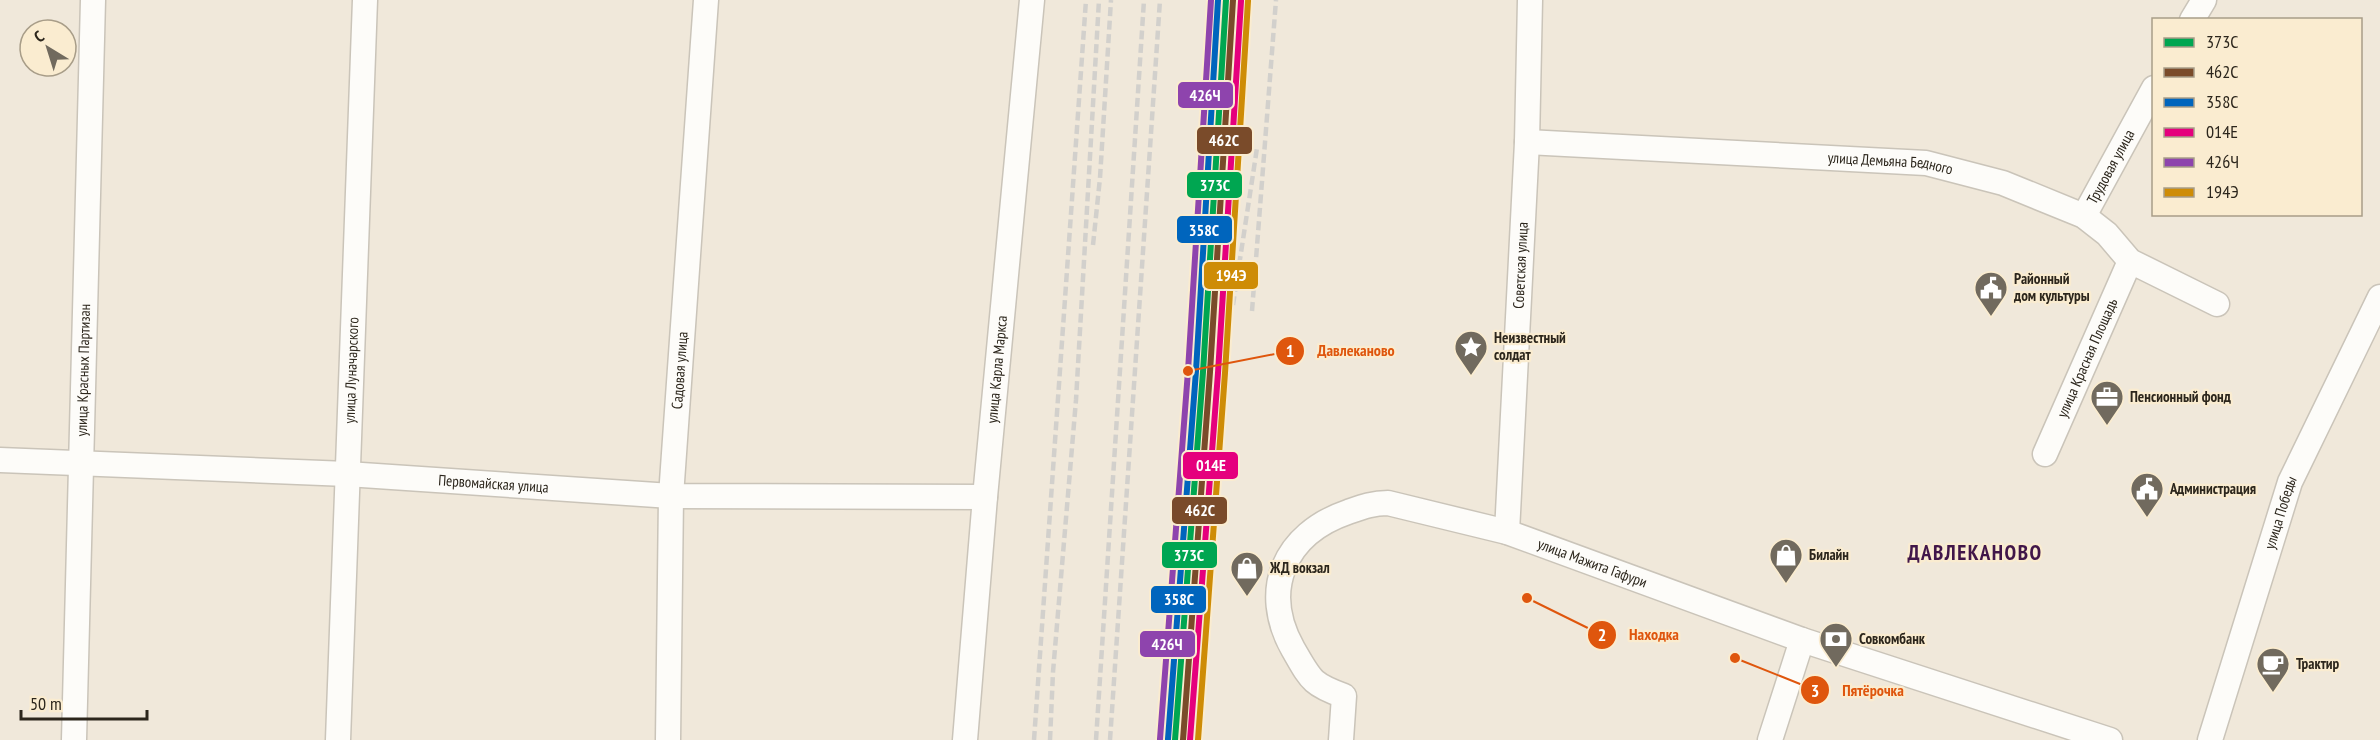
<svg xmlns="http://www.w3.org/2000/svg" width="2380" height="740" font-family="'PT Sans Narrow',sans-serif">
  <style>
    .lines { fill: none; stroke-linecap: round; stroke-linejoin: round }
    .minor-casing { stroke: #cac4b9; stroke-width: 27 }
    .minor { stroke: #fdfcf9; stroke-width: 24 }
    .rail { stroke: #d2d0cc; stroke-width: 4.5; stroke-dasharray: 9 4.5; stroke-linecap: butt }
    .rail-1-casing { stroke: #faecd0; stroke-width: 10 }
    .rail-2-casing { stroke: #faecd0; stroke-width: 10 }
    .rail-3-casing { stroke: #faecd0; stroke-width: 10 }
    .rail-4-casing { stroke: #faecd0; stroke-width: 10 }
    .rail-5-casing { stroke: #faecd0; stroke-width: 10 }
    .rail-6-casing { stroke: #faecd0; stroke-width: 10 }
    .rail-1 { stroke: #00a651; stroke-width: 6 }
    .rail-2 { stroke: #7a4b2a; stroke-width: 6 }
    .rail-3 { stroke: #0065bd; stroke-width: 6 }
    .rail-4 { stroke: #e5007d; stroke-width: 6 }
    .rail-5 { stroke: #8e44ad; stroke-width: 6 }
    .rail-6 { stroke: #ce8c06; stroke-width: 6 }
    .labels { text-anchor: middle; stroke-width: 4.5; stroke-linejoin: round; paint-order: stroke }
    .street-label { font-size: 15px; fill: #2c261c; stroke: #faecd0 }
    .poi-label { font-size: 15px; font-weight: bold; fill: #2c261c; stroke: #faecd0; text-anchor: start }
    .district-label { font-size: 21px; font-weight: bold; letter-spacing: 1.5px; fill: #411649; stroke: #faecd0 }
    .leader { fill: none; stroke: #df560d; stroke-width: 2 }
    .callout-dot { fill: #df560d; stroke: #faecd0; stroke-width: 2 }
    .mark-label { font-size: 18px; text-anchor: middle; font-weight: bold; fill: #fff }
    .callout-label { font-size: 16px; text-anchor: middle; font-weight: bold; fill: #df560d; stroke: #faecd0; stroke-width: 4.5; stroke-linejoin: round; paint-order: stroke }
    .line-badge { stroke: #faecd0; stroke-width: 2 }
    .badge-label { font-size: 16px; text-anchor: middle; font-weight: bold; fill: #fff }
  </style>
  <rect width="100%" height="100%" fill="#f0e8da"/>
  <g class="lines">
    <defs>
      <g id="minor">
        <polyline points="2192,20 2204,0"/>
        <path id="s1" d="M 1527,142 L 1926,163 L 2003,183 L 2084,216 L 2107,234 L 2130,261 L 2217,304"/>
        <path id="s2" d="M 2084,216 L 2154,88"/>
        <path id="s3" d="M 2045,454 L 2130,261"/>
        <path id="s4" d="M 0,460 L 347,474 L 671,496 L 985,497"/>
        <path id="s5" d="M 1507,532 L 1527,142 L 1530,0"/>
        <path id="s6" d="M 74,740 L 93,0"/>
        <path id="s7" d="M 338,740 L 365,0"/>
        <path id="s8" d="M 668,740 L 671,496 L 706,0"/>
        <path id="s9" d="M 965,740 L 985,497 L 1032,0"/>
        <path id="s10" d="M 1341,740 L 1344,696 C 1311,684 1311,680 1293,649 C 1260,590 1284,534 1348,512 C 1362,507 1372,503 1388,503 L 1507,532 L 1802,640 L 2110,740"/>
        <polyline points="1770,740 1802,640"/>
        <path id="s11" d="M 2210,740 L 2290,482 L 2380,297"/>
      </g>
    </defs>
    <use href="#minor" class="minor-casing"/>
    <use href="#minor" class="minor"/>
    <g class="rail">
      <polyline points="1093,245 1100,178 1111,0"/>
      <polyline points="1233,305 1257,148"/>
      <polyline points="1252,311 1276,0"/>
      <polyline points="1034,740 1086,0"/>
      <polyline points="1050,740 1053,672 1076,400 1099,0"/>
      <polyline points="1096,740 1144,0"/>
      <polyline points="1110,740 1160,0"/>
    </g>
    <defs>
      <polyline id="rail-1" points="1175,740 1203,372 1226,0"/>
      <polyline id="rail-2" points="1183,740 1210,372 1233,0"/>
      <polyline id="rail-3" points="1168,739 1196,371 1218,0"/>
      <polyline id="rail-4" points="1190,740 1218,373 1241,1"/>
      <polyline id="rail-5" points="1160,739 1188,371 1211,0"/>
      <polyline id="rail-6" points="1198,740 1225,373 1248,1"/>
    </defs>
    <use href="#rail-1" class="rail-1-casing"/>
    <use href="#rail-2" class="rail-2-casing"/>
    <use href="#rail-3" class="rail-3-casing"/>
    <use href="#rail-4" class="rail-4-casing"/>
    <use href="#rail-5" class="rail-5-casing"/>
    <use href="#rail-6" class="rail-6-casing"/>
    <use href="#rail-1" class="rail-1"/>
    <use href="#rail-2" class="rail-2"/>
    <use href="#rail-3" class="rail-3"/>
    <use href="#rail-4" class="rail-4"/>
    <use href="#rail-5" class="rail-5"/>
    <use href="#rail-6" class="rail-6"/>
  </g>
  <defs>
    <symbol id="civic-pin" viewBox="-11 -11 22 30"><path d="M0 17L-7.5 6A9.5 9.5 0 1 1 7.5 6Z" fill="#716a5e" stroke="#faecd0"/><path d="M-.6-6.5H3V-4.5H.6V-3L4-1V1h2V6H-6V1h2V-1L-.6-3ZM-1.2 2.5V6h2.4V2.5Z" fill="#fff"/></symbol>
    <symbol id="sight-pin" viewBox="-11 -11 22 30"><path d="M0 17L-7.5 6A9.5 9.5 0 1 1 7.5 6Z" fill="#716a5e" stroke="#faecd0"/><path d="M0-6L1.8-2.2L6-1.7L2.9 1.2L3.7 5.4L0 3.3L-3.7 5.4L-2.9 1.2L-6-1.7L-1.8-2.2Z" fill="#fff"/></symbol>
    <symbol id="office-pin" viewBox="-11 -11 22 30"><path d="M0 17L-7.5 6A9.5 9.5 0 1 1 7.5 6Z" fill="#716a5e" stroke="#faecd0"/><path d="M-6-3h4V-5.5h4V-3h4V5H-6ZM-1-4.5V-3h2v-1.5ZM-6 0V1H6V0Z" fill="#fff"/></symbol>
    <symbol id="shop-pin" viewBox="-11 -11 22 30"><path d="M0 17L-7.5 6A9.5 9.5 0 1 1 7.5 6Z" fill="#716a5e" stroke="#faecd0"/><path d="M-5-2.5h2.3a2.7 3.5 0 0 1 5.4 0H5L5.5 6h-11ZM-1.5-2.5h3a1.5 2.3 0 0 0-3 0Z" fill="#fff"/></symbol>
    <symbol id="bank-pin" viewBox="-11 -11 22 30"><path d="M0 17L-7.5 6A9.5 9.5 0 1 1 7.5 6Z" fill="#716a5e" stroke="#faecd0"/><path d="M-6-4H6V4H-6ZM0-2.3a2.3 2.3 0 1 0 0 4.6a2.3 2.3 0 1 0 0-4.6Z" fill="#fff"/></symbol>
    <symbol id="cafe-pin" viewBox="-11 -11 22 30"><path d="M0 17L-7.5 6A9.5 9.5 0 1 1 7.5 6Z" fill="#716a5e" stroke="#faecd0"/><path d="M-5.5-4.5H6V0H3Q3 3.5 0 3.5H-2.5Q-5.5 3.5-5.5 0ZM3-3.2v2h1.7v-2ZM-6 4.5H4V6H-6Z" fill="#fff"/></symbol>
  </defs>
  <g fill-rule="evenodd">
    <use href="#civic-pin" x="1972" y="269" width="38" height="52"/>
    <use href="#sight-pin" x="1452" y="328" width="38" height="52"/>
    <use href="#office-pin" x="2088" y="378" width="38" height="52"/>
    <use href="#civic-pin" x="2128" y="470" width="38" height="52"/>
    <use href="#shop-pin" x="1767" y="536" width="38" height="52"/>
    <use href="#shop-pin" x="1228" y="549" width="38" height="52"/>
    <use href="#bank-pin" x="1817" y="620" width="38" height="52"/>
    <use href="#cafe-pin" x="2254" y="645" width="38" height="52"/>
  </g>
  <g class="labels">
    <g class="street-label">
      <text dy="5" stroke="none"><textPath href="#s1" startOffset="364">улица Демьяна Бедного</textPath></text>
      <text dy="5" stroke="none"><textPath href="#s2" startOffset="56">Трудовая улица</textPath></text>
      <text dy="5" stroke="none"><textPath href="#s5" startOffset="267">Советская улица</textPath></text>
      <text dy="5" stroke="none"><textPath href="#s3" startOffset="105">улица Красная Площадь</textPath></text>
      <text dy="5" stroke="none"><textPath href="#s6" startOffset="370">улица Красных Партизан</textPath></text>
      <text dy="5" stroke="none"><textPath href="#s7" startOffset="370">улица Луначарского</textPath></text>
      <text dy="5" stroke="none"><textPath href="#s8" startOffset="370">Садовая улица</textPath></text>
      <text dy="5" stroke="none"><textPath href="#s9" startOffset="372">улица Карла Маркса</textPath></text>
      <text dy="5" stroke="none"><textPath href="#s4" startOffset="494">Первомайская улица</textPath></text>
      <text dy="5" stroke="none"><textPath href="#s11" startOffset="238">улица Победы</textPath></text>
      <text dy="5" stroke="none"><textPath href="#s10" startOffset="543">улица Мажита Гафури</textPath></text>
    </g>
    <g class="poi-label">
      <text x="2014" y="284">Районный<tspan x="2014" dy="17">дом культуры</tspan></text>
      <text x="1494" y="343">Неизвестный<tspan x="1494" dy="17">солдат</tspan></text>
      <text x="2130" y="402">Пенсионный фонд</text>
      <text x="2170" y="494">Администрация</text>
      <text x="1809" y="560">Билайн</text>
      <text x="1270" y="573">ЖД вокзал</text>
      <text x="1859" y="644">Совкомбанк</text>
      <text x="2296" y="669">Трактир</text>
    </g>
    <g class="district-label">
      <text x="1975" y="560">ДАВЛЕКАНОВО</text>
    </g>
  </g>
  <path class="leader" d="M1188 371L1290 351M1527 598L1602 635M1735 658L1815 690"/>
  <g class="callout-dot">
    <circle cx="1188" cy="371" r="6"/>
    <circle cx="1527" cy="598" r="6"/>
    <circle cx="1735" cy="658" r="6"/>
    <circle cx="1290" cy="351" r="15"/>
    <circle cx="1602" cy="635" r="15"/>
    <circle cx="1815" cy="690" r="15"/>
  </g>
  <g class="mark-label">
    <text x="1290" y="357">1</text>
    <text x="1602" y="641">2</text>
    <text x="1815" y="697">3</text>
  </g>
  <g class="callout-label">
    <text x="1356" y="356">Давлеканово</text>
    <text x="1654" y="640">Находка</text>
    <text x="1873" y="696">Пятёрочка</text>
  </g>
  <g class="line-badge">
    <rect x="1177" y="81" width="57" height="28" rx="6" fill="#8e44ad"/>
    <rect x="1196" y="126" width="57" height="29" rx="6" fill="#7a4b2a"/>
    <rect x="1186" y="171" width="57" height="28" rx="6" fill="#00a651"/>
    <rect x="1176" y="215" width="57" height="29" rx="6" fill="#0065bd"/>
    <rect x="1203" y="261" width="56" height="29" rx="6" fill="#ce8c06"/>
    <rect x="1182" y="451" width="57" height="29" rx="6" fill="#e5007d"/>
    <rect x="1171" y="496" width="57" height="29" rx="6" fill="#7a4b2a"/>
    <rect x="1161" y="541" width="57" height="28" rx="6" fill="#00a651"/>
    <rect x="1150" y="585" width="57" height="29" rx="6" fill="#0065bd"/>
    <rect x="1139" y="630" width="57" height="28" rx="6" fill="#8e44ad"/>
  </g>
  <g class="badge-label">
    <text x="1205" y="101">426Ч</text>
    <text x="1224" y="146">462С</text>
    <text x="1215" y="191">373C</text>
    <text x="1204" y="236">358С</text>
    <text x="1231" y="281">194Э</text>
    <text x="1211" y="471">014Е</text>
    <text x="1200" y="516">462С</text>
    <text x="1189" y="561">373C</text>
    <text x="1179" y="605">358С</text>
    <text x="1167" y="650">426Ч</text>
  </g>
  <rect x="2152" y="18" width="210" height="198" fill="#faecd0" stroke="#a89d88" stroke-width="1.5"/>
  <rect x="2164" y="38" width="30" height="9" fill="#00a651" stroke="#a89d88" stroke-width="1.5"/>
  <text x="2206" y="48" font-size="18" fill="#2c261c">373C</text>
  <rect x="2164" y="68" width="30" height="9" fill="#7a4b2a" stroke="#a89d88" stroke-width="1.5"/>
  <text x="2206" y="78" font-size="18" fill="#2c261c">462С</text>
  <rect x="2164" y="98" width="30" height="9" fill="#0065bd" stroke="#a89d88" stroke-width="1.5"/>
  <text x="2206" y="108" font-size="18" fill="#2c261c">358С</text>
  <rect x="2164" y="128" width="30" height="9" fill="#e5007d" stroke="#a89d88" stroke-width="1.5"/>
  <text x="2206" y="138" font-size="18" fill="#2c261c">014Е</text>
  <rect x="2164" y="158" width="30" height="9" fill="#8e44ad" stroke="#a89d88" stroke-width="1.5"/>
  <text x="2206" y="168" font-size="18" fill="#2c261c">426Ч</text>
  <rect x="2164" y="188" width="30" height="9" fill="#ce8c06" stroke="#a89d88" stroke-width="1.5"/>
  <text x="2206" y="198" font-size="18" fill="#2c261c">194Э</text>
  <g transform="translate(48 48) rotate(322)"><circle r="28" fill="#faecd0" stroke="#a89d88" stroke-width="1.5"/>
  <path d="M0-4.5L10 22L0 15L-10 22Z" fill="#716a5e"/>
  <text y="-9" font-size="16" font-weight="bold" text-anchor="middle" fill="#2c261c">С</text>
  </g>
  <path d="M21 710v9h126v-9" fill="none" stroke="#2c261c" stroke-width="3"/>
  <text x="30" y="710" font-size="18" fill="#2c261c" stroke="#faecd0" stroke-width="4.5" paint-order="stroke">50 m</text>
</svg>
